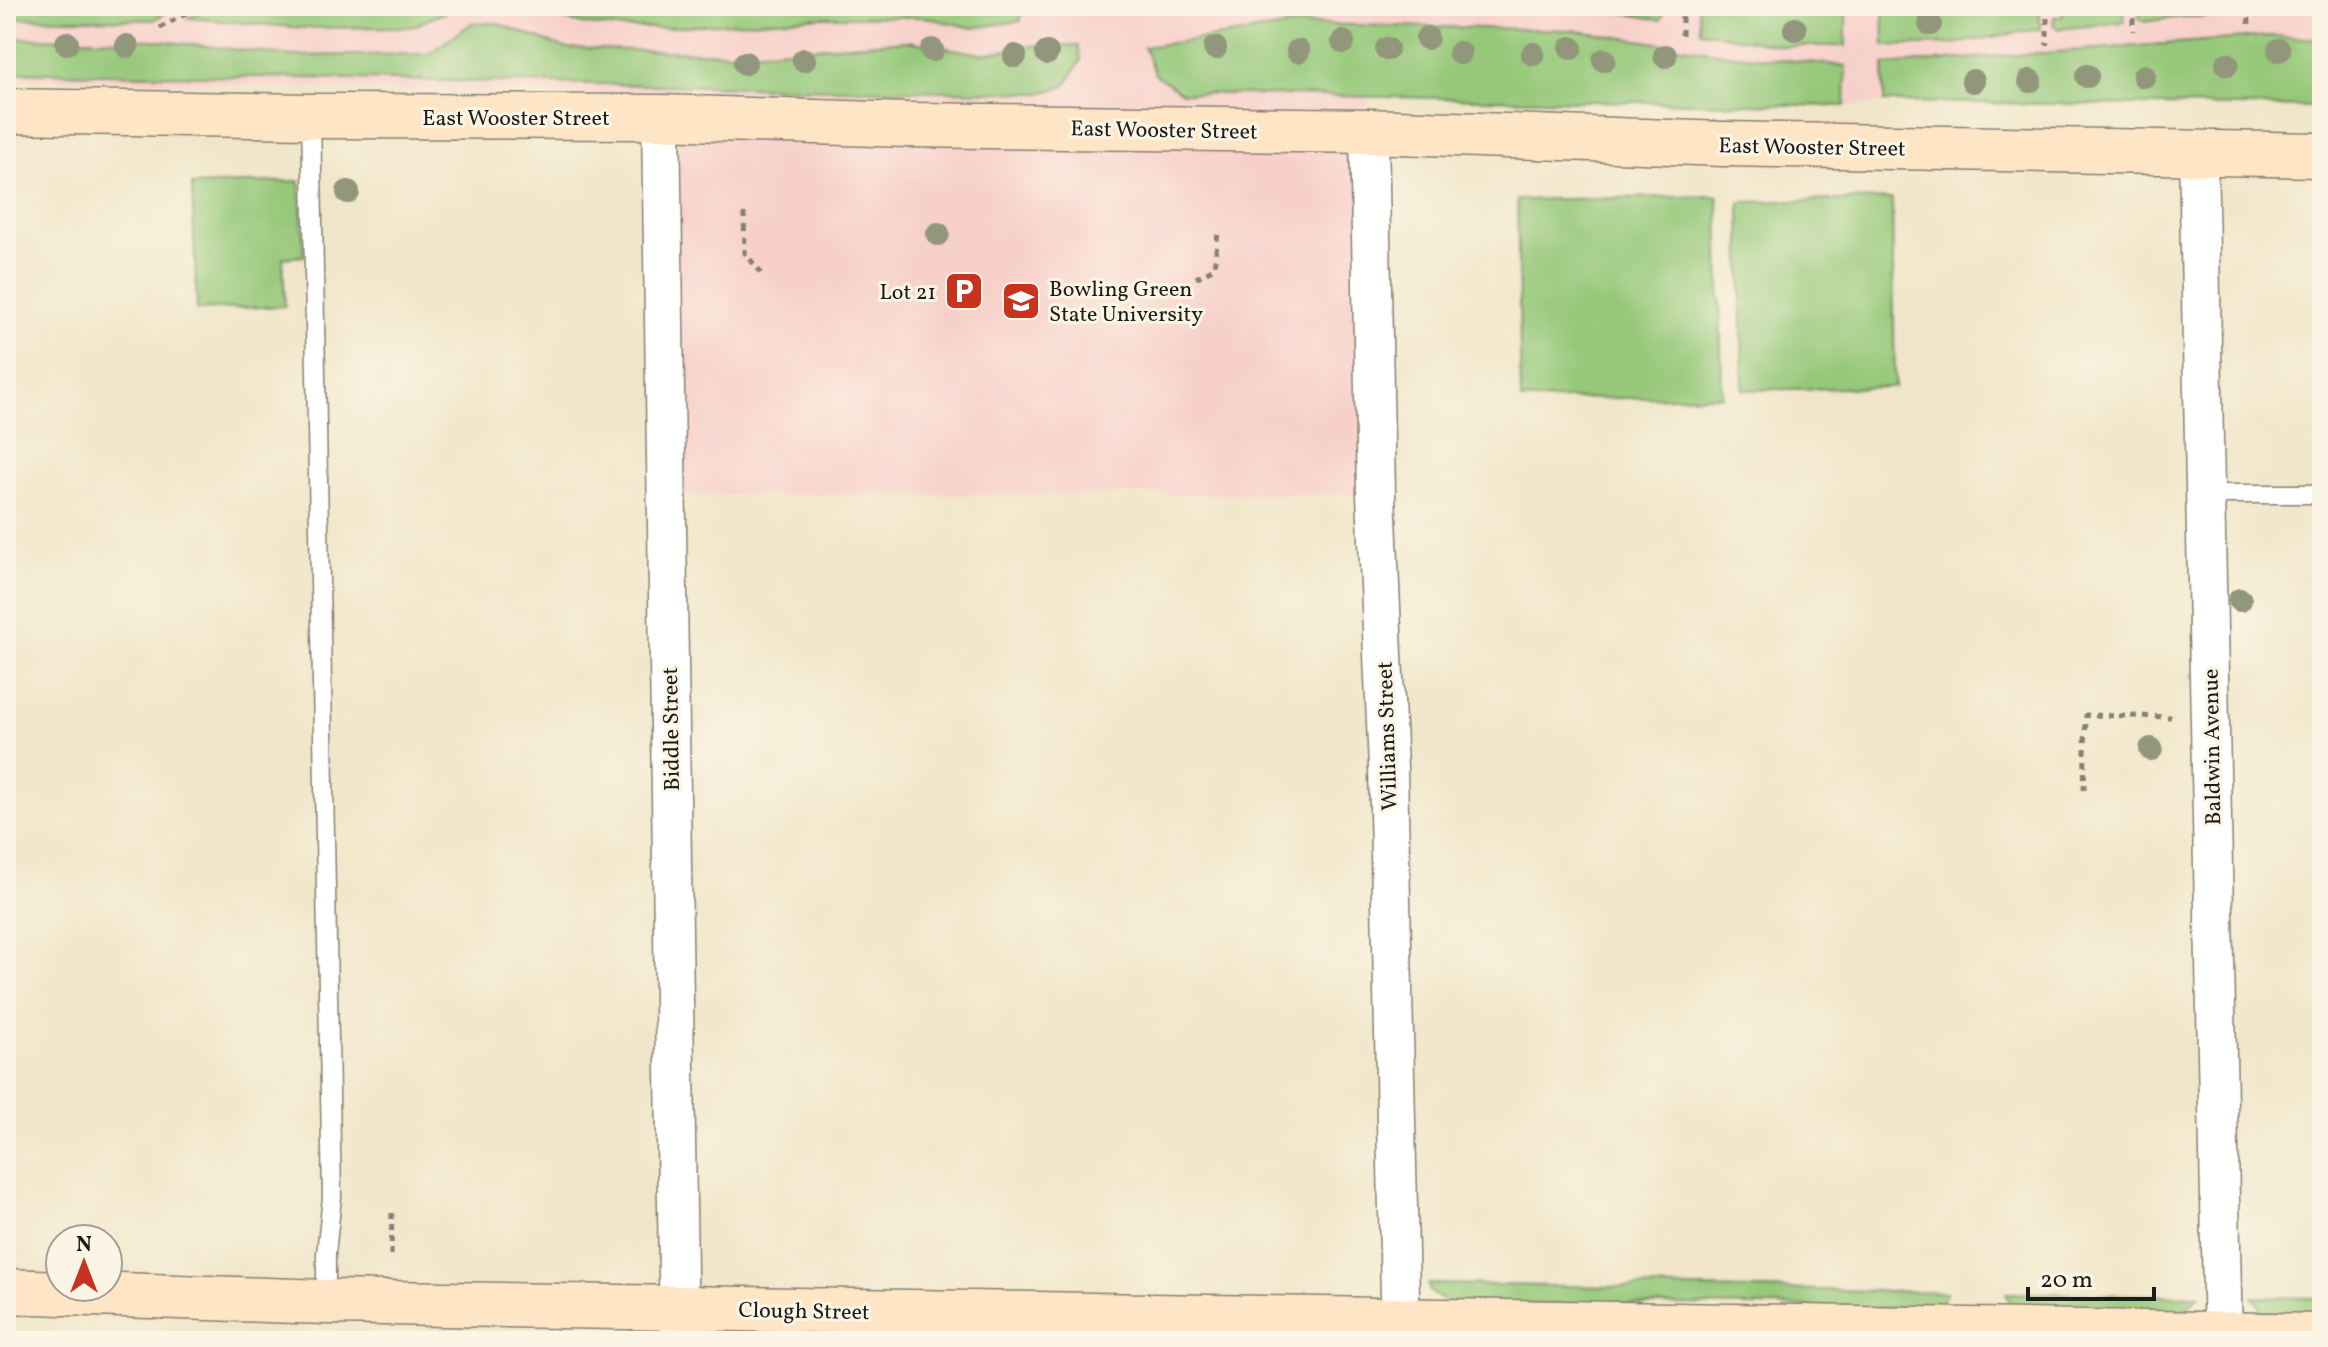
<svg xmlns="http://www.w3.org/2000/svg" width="2328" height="1347" font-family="Vollkorn,serif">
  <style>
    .built { fill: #f7d0ca }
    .green { fill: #95c879; stroke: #58724a; stroke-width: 2 }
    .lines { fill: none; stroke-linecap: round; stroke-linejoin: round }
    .lane-casing { stroke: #868072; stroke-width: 21 }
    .street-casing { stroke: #868072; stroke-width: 41 }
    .secondary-casing { stroke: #868072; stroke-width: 47 }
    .path { stroke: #868072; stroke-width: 5; stroke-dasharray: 6 6; stroke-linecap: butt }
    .lane { stroke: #fff; stroke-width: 18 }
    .street { stroke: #fff; stroke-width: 38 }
    .secondary { stroke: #fee5c5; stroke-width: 44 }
    .tree { fill: #92977c }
    .labels { text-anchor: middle; stroke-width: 6; stroke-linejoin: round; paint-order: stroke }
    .street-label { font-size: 22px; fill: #1c1c1c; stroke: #fcf5e5 }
    .poi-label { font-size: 22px; fill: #1c1c1c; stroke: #fcf5e5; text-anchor: start }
  </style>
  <rect width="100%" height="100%" fill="#fcf5e5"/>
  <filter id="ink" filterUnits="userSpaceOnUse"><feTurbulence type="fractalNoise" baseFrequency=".0125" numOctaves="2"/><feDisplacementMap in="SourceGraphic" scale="16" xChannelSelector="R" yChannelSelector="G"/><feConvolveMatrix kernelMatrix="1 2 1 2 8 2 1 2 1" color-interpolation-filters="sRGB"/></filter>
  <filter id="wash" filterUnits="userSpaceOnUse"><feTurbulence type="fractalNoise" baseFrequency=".006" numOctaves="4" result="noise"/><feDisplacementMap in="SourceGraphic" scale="32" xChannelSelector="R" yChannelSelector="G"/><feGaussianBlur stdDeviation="1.8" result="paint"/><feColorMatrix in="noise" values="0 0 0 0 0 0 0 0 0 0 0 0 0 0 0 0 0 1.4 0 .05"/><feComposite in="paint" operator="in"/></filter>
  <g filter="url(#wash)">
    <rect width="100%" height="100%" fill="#f0e5c8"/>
    <polygon class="built" points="6,6 2322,6 2322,107 1884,102 1845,106 1367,97 1360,494 680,495 677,98 6,78"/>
    <g class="green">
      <polygon points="6,6 177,6 154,20 6,18"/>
      <polygon points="211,6 442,6 446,12 411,27 303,28 188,18"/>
      <polygon points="505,6 1021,6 1021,21 973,28 923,17 823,17 660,28 622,28 587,25"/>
      <polygon points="1607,6 1675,6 1666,7 1661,20 1607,10"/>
      <polygon points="1698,6 1846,6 1846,46 1783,46 1700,31"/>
      <polygon points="1883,6 2040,6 2040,29 1951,44 1884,46"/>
      <polygon points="2063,6 2125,6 2124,22 2058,29 2053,24 2054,17 2062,16"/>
      <polygon points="2140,6 2241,6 2242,17 2181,17 2144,22 2139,18"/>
      <polygon points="472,23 497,23 565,48 732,53 907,41 982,54 1045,44 1078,46 1081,60 1065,86 1041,93 6,72 6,38 152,40 293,56 428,54"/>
      <polygon points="1307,24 1573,30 1735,55 1846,66 1845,106 1182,93 1155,74 1144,47"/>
      <polygon points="2271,36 2322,39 2322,107 1884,102 1884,65"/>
      <polygon points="300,181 304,256 283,258 285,306 197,310 192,185"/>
      <polygon points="1718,196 1722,396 1521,400 1517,200"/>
      <polygon points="1892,199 1895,387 1743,390 1740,202"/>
      <polygon points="1428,1284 1946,1292 1940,1308 1446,1303 1430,1292"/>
      <polygon points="2006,1293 2199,1296 2183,1311 2173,1314 2013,1311"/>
      <polygon points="2252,1297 2322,1298 2322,1317 2266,1313"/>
    </g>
  </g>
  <g filter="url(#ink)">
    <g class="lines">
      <defs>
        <g id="lane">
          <polyline points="311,116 332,1197 326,1254 326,1302"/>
          <polyline points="2205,494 2322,494"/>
        </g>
        <g id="street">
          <polyline points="661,117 679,1341"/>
          <polyline points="1369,131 1376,494 1388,768 1401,1341"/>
          <polyline points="2198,154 2223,1341"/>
        </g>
        <g id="secondary">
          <polyline points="6,111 311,116 661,117 907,125 1369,131 1724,144 2322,155"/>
          <polyline points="6,1291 326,1302 2322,1336"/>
        </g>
      </defs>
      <use href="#lane" class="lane-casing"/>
      <use href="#street" class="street-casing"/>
      <use href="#secondary" class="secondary-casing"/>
      <g class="path">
        <polyline points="1385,6 1385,12"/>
        <polyline points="1505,6 1505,14"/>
        <polyline points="1596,6 1596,16"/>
        <polyline points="2047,6 2047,45"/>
        <polyline points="2133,6 2133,31"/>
        <polyline points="2248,6 2249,24"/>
        <polyline points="1305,10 1305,6"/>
        <polyline points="160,28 199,6"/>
        <polyline points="1682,35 1682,6"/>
        <polyline points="744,213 745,253 761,273"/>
        <polyline points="1196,278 1214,268 1218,233"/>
        <polyline points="2084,790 2086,715 2171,717"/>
        <polyline points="391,1255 392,1211"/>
      </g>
      <use href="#lane" class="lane"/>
      <use href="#street" class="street"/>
      <use href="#secondary" class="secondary"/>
    </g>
    <g class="tree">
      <circle cx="1930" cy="24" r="12"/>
      <circle cx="1795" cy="29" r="12"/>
      <circle cx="1427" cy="38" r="12"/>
      <circle cx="1343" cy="42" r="12"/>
      <circle cx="67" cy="43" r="12"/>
      <circle cx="127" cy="46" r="12"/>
      <circle cx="1215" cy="48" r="12"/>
      <circle cx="1571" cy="48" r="12"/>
      <circle cx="1387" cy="49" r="12"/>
      <circle cx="932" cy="50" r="12"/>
      <circle cx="2279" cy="50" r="12"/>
      <circle cx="1298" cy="51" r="12"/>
      <circle cx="1047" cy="53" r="12"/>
      <circle cx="1460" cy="53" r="12"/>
      <circle cx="1533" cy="54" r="12"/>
      <circle cx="1015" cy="56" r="12"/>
      <circle cx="1665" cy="56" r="12"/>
      <circle cx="804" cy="60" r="12"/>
      <circle cx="1604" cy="60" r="12"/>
      <circle cx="745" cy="63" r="12"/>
      <circle cx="2227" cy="64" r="12"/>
      <circle cx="2087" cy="76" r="12"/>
      <circle cx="2144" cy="76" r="12"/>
      <circle cx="1973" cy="81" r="12"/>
      <circle cx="2030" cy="81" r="12"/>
      <circle cx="348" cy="192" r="12"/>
      <circle cx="938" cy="234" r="12"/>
      <circle cx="2240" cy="600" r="12"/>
      <circle cx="2151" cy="749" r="12"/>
    </g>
  </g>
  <defs>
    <symbol id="parking-square" viewBox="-11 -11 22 22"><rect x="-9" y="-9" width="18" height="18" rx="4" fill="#c8321e" stroke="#fcf5e5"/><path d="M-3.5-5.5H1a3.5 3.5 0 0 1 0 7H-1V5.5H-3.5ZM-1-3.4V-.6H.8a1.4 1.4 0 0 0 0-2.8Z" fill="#fff"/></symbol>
    <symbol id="university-square" viewBox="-11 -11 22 22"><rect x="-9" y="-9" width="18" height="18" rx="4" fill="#c8321e" stroke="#fcf5e5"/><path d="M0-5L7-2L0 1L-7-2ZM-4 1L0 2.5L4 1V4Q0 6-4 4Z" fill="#fff"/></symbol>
  </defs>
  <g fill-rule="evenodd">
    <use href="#parking-square" x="942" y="269" width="44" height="44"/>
    <use href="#university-square" x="999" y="279" width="44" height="44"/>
  </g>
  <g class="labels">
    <g class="street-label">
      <text x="516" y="125">East Wooster Street</text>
      <text transform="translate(1164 129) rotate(1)" y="8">East Wooster Street</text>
      <text transform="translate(1812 146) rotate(1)" y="8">East Wooster Street</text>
      <text transform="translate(670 729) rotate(-91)" y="8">Biddle Street</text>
      <text transform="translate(1386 736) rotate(-92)" y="8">Williams Street</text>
      <text transform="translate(2211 747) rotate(-91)" y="8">Baldwin Avenue</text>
      <text transform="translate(804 1310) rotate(1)" y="8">Clough Street</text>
    </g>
    <g class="poi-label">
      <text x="1049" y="296">Bowling Green<tspan x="1049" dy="25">State University</tspan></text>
      <text x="936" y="299" text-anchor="end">Lot 21</text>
    </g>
  </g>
  <rect width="2328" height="1347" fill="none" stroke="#fcf5e5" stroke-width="32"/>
  <g transform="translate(84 1263)"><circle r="38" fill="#fcf5e5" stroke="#a29e95" stroke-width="2"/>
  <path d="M0-6L14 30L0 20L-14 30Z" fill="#c8321e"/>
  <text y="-12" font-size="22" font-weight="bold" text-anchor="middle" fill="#1c1c1c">N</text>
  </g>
  <path d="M2028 1287v12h126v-12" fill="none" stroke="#1c1c1c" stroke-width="4"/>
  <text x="2040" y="1287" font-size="24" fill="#1c1c1c" stroke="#fcf5e5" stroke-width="6" paint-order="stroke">20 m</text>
</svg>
